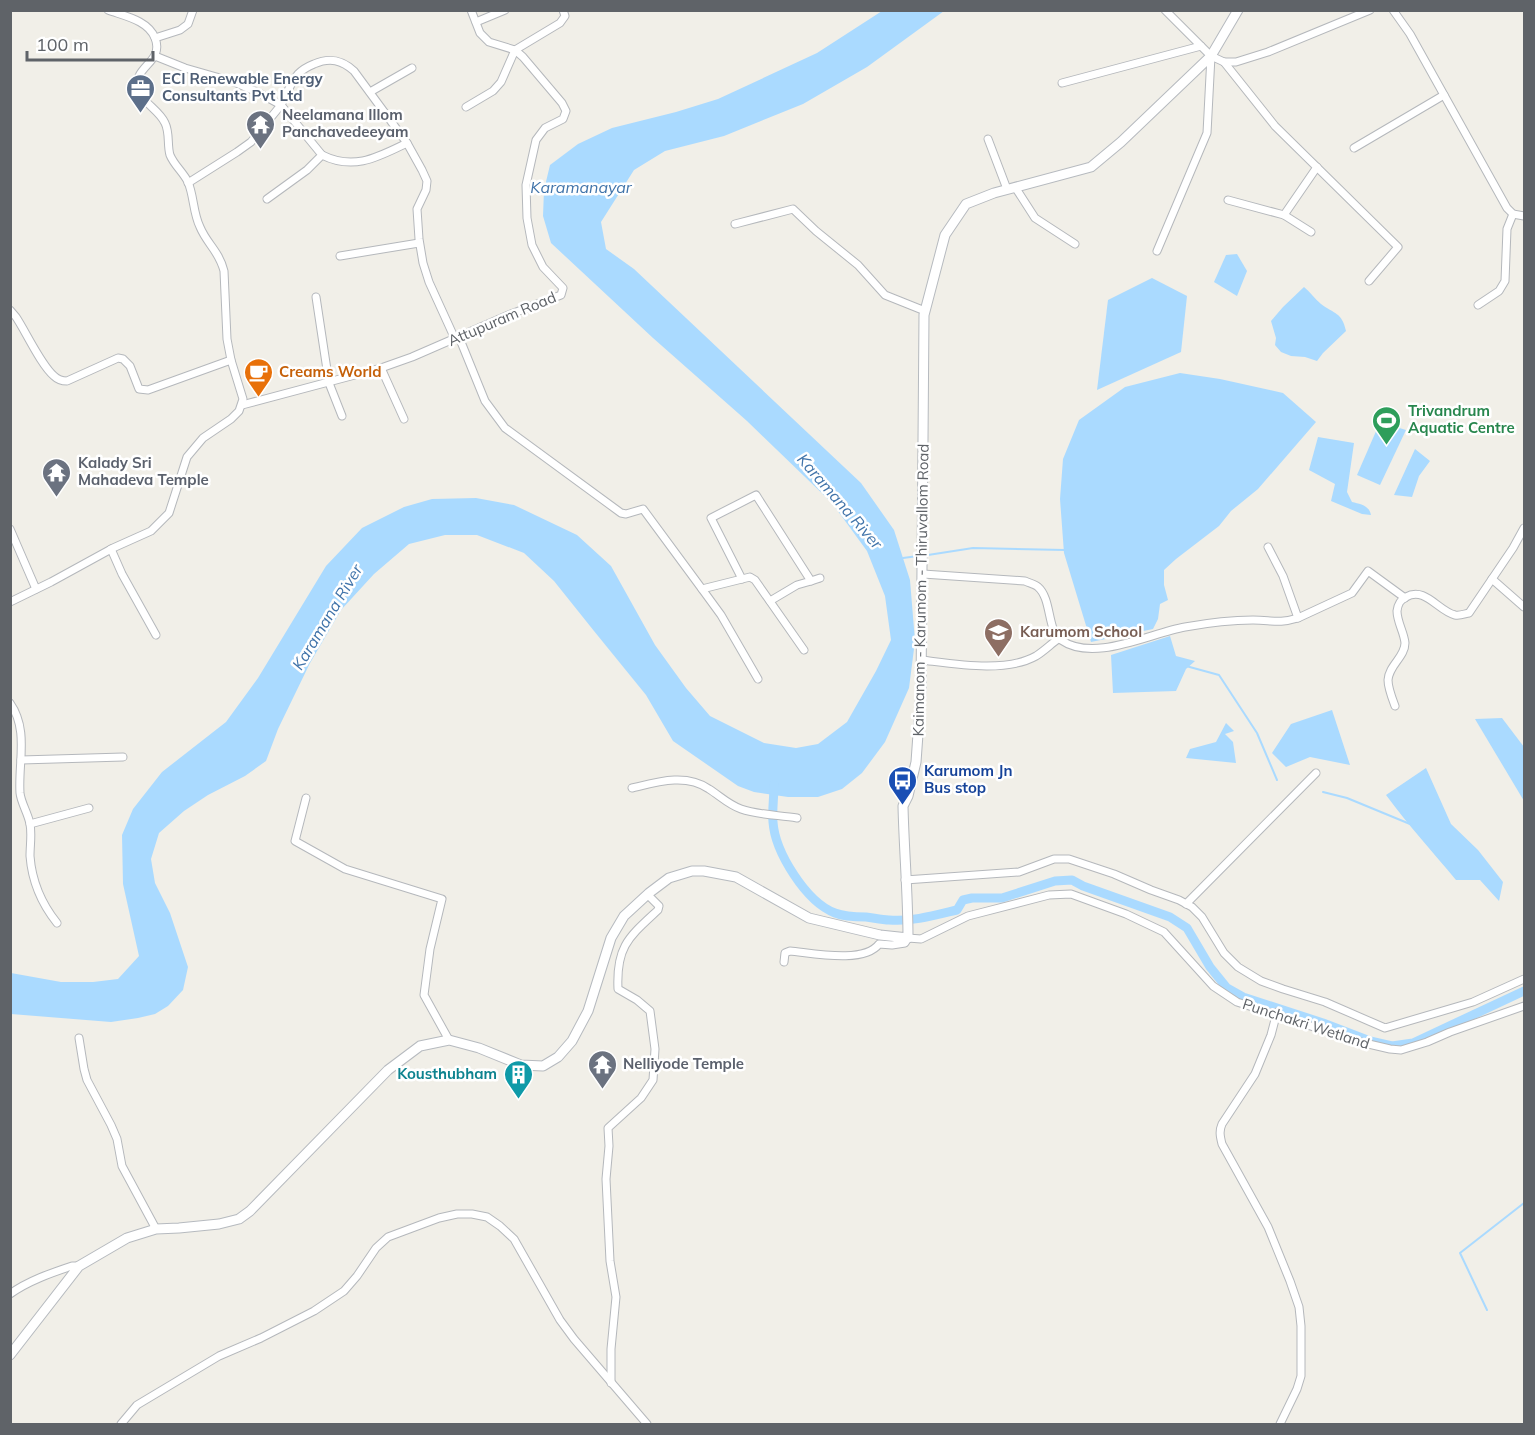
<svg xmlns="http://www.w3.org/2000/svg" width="1535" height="1435" font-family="Mulish,sans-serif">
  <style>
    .water { fill: #aadaff }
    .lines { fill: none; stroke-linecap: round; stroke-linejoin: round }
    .stream { stroke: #aadaff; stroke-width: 2 }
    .canal { stroke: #aadaff; stroke-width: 9 }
    .minor-casing { stroke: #b5b8bc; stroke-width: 9 }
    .secondary-casing { stroke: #b6babf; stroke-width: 11 }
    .minor { stroke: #fff; stroke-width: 7 }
    .secondary { stroke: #fff; stroke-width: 9 }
    .labels { text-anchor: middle; stroke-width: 5; stroke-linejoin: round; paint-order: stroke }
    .service-label { font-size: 15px; font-weight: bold; fill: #4e5e75; stroke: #fff; text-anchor: start }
    .worship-label { font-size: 15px; font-weight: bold; fill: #5b616d; stroke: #fff; text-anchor: start }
    .street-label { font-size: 15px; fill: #5f6368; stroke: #fff }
    .food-label { font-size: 15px; font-weight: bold; fill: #c56008; stroke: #fff; text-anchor: start }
    .leisure-label { font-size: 15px; font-weight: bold; fill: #27864d; stroke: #fff; text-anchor: start }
    .education-label { font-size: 15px; font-weight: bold; fill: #785e54; stroke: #fff; text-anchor: start }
    .transit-label { font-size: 15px; font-weight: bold; fill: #164399; stroke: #fff; text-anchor: start }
    .culture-label { font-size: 15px; font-weight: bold; fill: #0d838f; stroke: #fff; text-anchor: end }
    .water-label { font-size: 16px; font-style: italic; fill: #4174aa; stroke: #fff }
  </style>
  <rect width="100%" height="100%" fill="#f1efe8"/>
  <g class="water">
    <polygon points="882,11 944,11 867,67 803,104 724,136 665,151 634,170 601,222 606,249 634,269 861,483 894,530 910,580 915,641 909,688 885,742 862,773 842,789 818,797 788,797 754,792 738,786 673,741 646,695 594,631 554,581 524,553 477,535 445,535 409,544 374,574 341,610 310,663 278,729 266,761 245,776 208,795 184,811 159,833 151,859 155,883 170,913 188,967 183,990 168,1006 155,1014 138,1018 111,1022 11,1014 11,973 61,982 93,982 118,979 139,956 123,884 122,835 133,809 162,772 226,722 258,678 326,566 362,528 404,507 432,499 476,498 514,505 577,535 611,566 655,645 686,688 710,716 764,743 796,748 818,744 847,722 876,671 891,640 885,596 867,551 832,503 747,421 653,338 551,243 543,216 544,190 550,165 578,144 612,128 676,112 718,99 817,53"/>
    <polygon points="1237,254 1247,271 1237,296 1214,282 1226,255"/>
    <polygon points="1152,278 1187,296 1181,352 1097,390 1108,300"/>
    <path d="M 1304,287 C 1310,292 1315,299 1321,304 C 1334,314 1342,312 1346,331 L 1323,353 L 1317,361 L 1305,357 L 1291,356 L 1281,352 L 1275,345 L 1276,338 L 1271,321 L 1283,307 Z"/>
    <polygon points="1180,373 1220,379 1283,393 1316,422 1258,489 1231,511 1219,526 1176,559 1164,570 1164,585 1168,600 1160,604 1158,619 1153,629 1091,642 1064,553 1060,499 1063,459 1079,420 1125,387"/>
    <polygon points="1380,422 1406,430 1380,485 1357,475"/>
    <path d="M 1318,437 L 1354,443 L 1347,492 L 1352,502 C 1360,504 1369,505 1371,515 L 1362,514 L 1331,501 L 1335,484 L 1309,470 Z"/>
    <polygon points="1415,449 1430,461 1419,476 1412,497 1394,495"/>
    <polygon points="1170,636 1176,656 1195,661 1186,669 1176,691 1113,693 1111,655"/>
    <polygon points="1332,710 1350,765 1310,757 1286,767 1272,753 1291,724"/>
    <polygon points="1502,718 1524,747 1524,801 1475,719"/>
    <polygon points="1226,723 1234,731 1225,734 1233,742 1236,763 1186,758 1190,749 1216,742"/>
    <path d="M 1426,768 L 1451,824 L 1478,850 L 1503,882 L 1499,901 L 1480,880 L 1456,880 C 1433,852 1408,825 1386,795 Z"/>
  </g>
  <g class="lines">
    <g class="stream">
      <polyline points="928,555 973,548 1065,550"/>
      <polyline points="903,558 918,556"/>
      <polyline points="1186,666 1219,675 1257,733 1277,780"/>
      <polyline points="1323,792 1347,798 1410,824"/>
      <polyline points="1487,1310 1460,1253 1524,1203"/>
    </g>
    <path class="canal" d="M 774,785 C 774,797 772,810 773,822 C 775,852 806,902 835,913 C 845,917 856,917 866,917 C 874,918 882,920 889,920 C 912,922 936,915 957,910 L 963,900 L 972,898 L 1002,898 L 1055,881 L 1072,880 L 1083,886 L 1170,917 L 1187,928 L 1210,967 L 1227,988 L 1243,997 L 1323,1023 L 1370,1041 L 1392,1046 L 1413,1043 L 1524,991"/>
    <defs>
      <g id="minor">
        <polyline points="1165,10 1211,56 1224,62 1236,62 1268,52 1370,10"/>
        <polyline points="1393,10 1410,34 1507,208 1513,214 1524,216"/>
        <polyline points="476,22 505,10"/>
        <polyline points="155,38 180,30 188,24 193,10"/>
        <polyline points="155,56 185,68 234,82 259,93 281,105 251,142 237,152 188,183"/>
        <polyline points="1224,62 1275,126 1398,247 1369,281"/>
        <polyline points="1062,83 1201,46"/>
        <polyline points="370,92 412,68"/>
        <polyline points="466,107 493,91 501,82 515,50 560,23 565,16 563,10"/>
        <polyline points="988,139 1007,189"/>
        <polyline points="1354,148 1444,95"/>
        <path d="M 322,155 C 354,171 378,157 407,143"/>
        <polyline points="1015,187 1035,218 1075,244"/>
        <path d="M 267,199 L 307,170 L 322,155 L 281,105 C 286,95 291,82 298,74 C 302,70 309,66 314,64 C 330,57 342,60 354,71 L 407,143 L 422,170 L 427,181 L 426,190 L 417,209 L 419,239 L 423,263 L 429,282 L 455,339"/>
        <polyline points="1228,200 1284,215"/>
        <polyline points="735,224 793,209 816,231 858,265 885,295 925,311"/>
        <polyline points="1311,232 1284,215 1317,167"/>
        <polyline points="1157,251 1207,133 1211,56"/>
        <polyline points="340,256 419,243"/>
        <polyline points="316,297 329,383 342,416"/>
        <polyline points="1478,305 1499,291 1505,281 1507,229 1513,214"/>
        <path d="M 10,310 L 16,317 C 26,332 41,365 54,376 C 58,380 62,381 67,381 L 118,358 L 123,359 L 130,366 L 139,389 L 148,390 L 231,360"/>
        <polyline points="459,337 485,401 505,428 621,513 626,514 643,509 702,589 750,577 755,580 804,650"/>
        <polyline points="381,368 404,419"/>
        <polyline points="242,405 381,368 412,357 511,314 561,295 563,288 543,267 532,245 527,218 526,185 536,140 545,128 563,119 566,111 562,103 523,57 515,50 489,42 480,33 471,10"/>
        <polyline points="10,529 36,589"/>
        <polyline points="111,549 122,574 156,635"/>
        <path d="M 923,574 L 1025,581 C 1029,583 1035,584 1038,587 C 1052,599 1047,631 1061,640 C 1094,663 1150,633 1185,627 C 1207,623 1230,620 1253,620 C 1272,620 1278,624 1298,618 L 1283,576 L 1268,547"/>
        <polyline points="742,579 711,518 756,495 811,581 797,585 770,601"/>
        <polyline points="1492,579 1524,607"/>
        <polyline points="811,581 820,578"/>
        <polyline points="702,589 721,615 758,679"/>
        <path d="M 10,602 L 51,582 L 113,548 L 151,531 L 169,513 L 187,457 L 203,438 L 231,419 L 239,411 L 243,399 L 231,360 L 227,339 L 224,271 C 219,251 207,244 200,227 C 193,213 194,196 188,182 C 183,172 174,165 170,155 C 167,145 170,133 165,123 C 159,110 144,104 139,91 C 130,66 165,64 155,38 C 148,20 124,16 108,10"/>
        <polyline points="1298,618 1352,593 1368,571 1405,598"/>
        <path d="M 922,660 C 955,664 1006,673 1036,656 C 1044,651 1051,644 1058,639"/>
        <path d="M 10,703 C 29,730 18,762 20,793 C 21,803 28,813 30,824 C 32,834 30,845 30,856 C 32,882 41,903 57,923"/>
        <path d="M 1395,706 C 1392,698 1388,688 1388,680 C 1389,665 1405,657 1405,643 C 1404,632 1397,622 1397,611 C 1398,604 1400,600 1406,597 C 1425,586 1438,611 1455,615 C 1460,616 1464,614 1469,613 L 1513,548 L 1524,528"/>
        <polyline points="21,760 123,757"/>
        <path d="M 632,788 C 657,782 686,773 709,789 C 720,796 729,805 741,809 C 758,815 779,815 797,818"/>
        <polyline points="306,798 295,841 345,869 442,899 430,949 424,995 449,1040"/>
        <polyline points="30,824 89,808"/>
        <polyline points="905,880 1019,872 1054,859 1069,859 1114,874 1151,890 1179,900 1192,907 1202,917 1224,953 1238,967 1261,981 1283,989 1325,1002 1385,1028 1473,1002 1524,979"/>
        <polyline points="1186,904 1316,773"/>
        <path d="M 784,962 L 785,953 L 790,951 C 812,953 864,964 879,944 L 892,945 L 905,943 L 908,938 L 921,939 L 968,916 L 1049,895 L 1071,894 L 1126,914 L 1164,932 L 1213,986 L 1237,1002 L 1360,1042 L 1390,1049 L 1401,1050 L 1427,1042 L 1450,1032 L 1524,1006"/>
        <path d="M 1277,1012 L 1271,1035 L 1255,1074 L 1222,1124 C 1219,1131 1220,1136 1222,1144 L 1268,1227 L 1290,1281 L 1299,1307 L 1301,1326 L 1301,1376 L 1297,1389 L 1280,1424"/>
        <polyline points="79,1038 84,1069 87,1080 111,1125 117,1139 122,1166 156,1229"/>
        <path d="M 10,1294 C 28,1281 51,1273 72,1266 L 79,1266"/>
        <path d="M 611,1383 L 611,1349 L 616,1297 L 610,1261 L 606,1179 L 609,1146 L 608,1128 L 641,1098 L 653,1080 L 655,1049 L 650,1011 L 637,1000 L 618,989 C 616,946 629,937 658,910 L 659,906 L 648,895"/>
        <polyline points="121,1424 137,1405 219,1356 261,1338 314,1311 344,1291 357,1276 376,1248 388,1237 439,1218 457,1214 472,1214 487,1217 500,1226 514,1239 560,1320 574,1339 647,1424"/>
      </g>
      <path id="secondary" d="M 10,1355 L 79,1266 L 127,1238 L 156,1229 L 179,1228 L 219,1224 L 239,1219 L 250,1211 L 388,1070 L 420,1046 L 449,1040 L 479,1048 L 521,1065 L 543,1066 L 558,1057 L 572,1041 L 588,1011 L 611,938 L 624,916 L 649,893 L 669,878 L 692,871 L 704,871 L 736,877 L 809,918 L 880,935 L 908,938 C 908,894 904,850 903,806 L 908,796 L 916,762 L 921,692 L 924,315 L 945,235 L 966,204 L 994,193 L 1091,167 L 1121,142 L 1211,56 L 1238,10"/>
    </defs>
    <use href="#minor" class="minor-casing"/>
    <use href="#secondary" class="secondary-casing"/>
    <use href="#minor" class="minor"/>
    <use href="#secondary" class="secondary"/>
  </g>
  <defs>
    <symbol id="office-pin" viewBox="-11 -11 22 30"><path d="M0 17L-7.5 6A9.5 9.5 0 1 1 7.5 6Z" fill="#5c6f8a" stroke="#fff"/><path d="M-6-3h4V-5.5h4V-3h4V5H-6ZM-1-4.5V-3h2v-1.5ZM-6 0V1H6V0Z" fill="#fff"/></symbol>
    <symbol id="temple-pin" viewBox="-11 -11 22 30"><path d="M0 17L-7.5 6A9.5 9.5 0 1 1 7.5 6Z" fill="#6b7280" stroke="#fff"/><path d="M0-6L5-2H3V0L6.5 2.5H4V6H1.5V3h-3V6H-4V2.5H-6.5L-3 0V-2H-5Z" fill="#fff"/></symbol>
    <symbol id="cafe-pin" viewBox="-11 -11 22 30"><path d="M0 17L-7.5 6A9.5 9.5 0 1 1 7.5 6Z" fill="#e8710a" stroke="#fff"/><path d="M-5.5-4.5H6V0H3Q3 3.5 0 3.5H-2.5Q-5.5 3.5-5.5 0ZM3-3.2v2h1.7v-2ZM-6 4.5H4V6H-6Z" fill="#fff"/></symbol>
    <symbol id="stadium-pin" viewBox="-11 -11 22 30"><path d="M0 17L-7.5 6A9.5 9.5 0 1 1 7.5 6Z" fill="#2e9e5b" stroke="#fff"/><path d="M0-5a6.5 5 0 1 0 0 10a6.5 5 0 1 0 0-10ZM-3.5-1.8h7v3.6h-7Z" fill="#fff"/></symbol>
    <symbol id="school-pin" viewBox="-11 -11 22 30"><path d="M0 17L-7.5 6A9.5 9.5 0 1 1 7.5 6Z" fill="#8d6e63" stroke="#fff"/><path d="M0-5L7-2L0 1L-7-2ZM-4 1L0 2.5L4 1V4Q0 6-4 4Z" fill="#fff"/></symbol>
    <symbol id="bus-pin" viewBox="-11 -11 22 30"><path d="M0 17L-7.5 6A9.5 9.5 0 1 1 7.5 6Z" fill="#1a4fb4" stroke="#fff"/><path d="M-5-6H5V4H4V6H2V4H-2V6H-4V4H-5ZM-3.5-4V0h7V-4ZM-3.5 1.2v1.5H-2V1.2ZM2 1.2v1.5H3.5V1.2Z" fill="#fff"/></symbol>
    <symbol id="building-pin" viewBox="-11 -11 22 30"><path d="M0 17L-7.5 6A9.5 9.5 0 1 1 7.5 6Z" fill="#0f9aa8" stroke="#fff"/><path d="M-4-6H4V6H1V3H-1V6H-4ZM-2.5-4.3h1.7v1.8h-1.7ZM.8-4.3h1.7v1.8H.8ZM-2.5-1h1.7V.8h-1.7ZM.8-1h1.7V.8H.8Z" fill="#fff"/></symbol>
  </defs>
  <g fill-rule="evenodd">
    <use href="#office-pin" x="124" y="72" width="33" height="45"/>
    <use href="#temple-pin" x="244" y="108" width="33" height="45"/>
    <use href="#cafe-pin" x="242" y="356" width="33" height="45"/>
    <use href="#stadium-pin" x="1370" y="404" width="33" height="45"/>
    <use href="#temple-pin" x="40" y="456" width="33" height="45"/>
    <use href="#school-pin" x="982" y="616" width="33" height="45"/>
    <use href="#bus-pin" x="886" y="764" width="33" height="45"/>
    <use href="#temple-pin" x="586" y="1048" width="33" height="45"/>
    <use href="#building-pin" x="502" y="1058" width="33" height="45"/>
  </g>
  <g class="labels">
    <g class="service-label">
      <text x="162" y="84">ECI Renewable Energy<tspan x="162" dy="17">Consultants Pvt Ltd</tspan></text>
    </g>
    <g class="worship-label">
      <text x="282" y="120">Neelamana Illom<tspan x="282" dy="17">Panchavedeeyam</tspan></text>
      <text x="78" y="468">Kalady Sri<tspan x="78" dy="17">Mahadeva Temple</tspan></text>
      <text x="623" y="1069">Nelliyode Temple</text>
    </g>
    <g class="street-label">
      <text transform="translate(502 319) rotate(-23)" y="5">Attupuram Road</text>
      <text transform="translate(921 590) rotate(-89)" y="5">Kaimanom - Karumom - Thiruvallom Road</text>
      <text transform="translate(1306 1024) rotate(18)" y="5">Punchakri Wetland</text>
    </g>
    <g class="food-label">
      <text x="279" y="377">Creams World</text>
    </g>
    <g class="leisure-label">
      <text x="1408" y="416">Trivandrum<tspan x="1408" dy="17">Aquatic Centre</tspan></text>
    </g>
    <g class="education-label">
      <text x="1020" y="637">Karumom School</text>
    </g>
    <g class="transit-label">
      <text x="924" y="776">Karumom Jn<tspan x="924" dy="17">Bus stop</tspan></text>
    </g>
    <g class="culture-label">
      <text x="497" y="1079">Kousthubham</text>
    </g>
    <g class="water-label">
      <text x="581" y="193">Karamanayar</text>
      <text transform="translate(840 501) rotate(49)" y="6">Karamana River</text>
      <text transform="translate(327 617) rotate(-59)" y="6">Karamana River</text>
    </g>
  </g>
  <rect width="1535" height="1435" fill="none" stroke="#5f6368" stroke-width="24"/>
  <path d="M27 51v9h126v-9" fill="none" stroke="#5f6368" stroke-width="3"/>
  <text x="36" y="51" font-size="18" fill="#5f6368" stroke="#ffffff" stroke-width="4.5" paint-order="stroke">100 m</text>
</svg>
